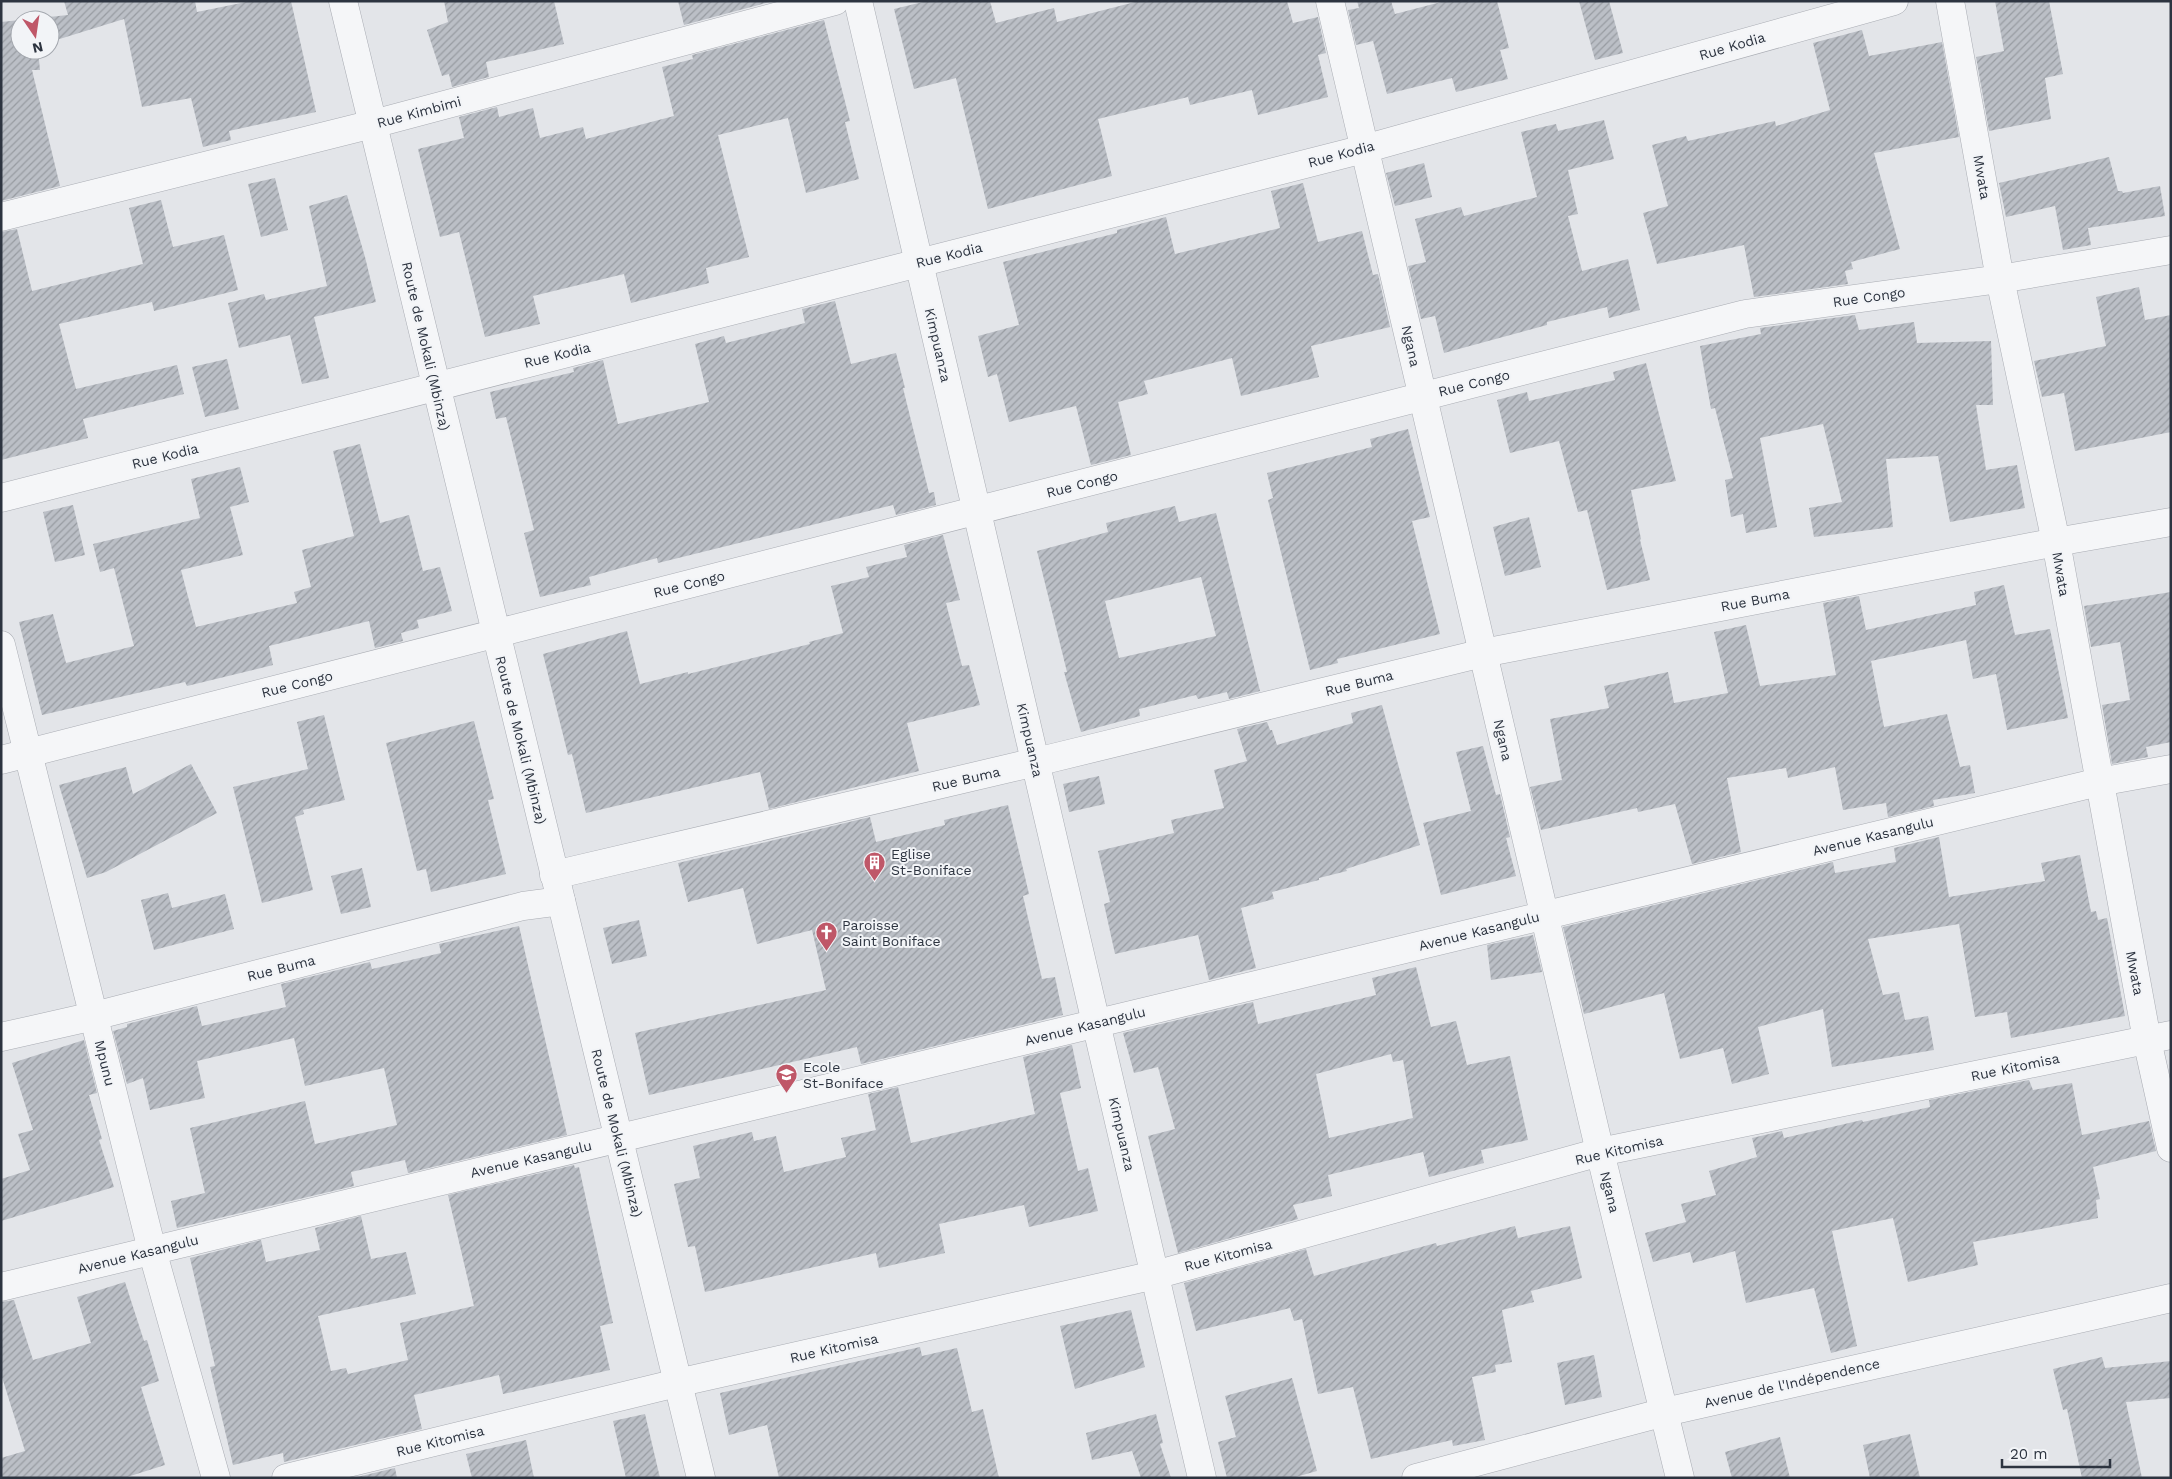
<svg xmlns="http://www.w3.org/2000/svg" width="2172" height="1479" font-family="'Work Sans',sans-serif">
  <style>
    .building { fill: url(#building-hatch); fill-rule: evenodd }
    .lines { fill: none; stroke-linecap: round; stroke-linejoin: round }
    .minor-casing { stroke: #a9acb3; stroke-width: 29 }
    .tertiary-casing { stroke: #a9acb3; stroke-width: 29 }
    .minor { stroke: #f5f6f8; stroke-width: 28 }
    .tertiary { stroke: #f5f6f8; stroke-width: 28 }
    .labels { text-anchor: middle; stroke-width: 4; stroke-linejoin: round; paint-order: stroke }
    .street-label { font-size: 14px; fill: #2d3440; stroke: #f2f4f7 }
    .poi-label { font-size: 14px; fill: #2d3440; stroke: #f2f4f7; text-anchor: start }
  </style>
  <defs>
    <pattern id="building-hatch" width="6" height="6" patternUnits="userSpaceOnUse" patternTransform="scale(1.25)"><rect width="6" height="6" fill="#bbbfc6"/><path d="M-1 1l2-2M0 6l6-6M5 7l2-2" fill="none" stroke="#989ca2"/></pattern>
  </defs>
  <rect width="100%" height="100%" fill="#e3e5e9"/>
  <g class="building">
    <polygon points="64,1 158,1 158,3 195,1 197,12 251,1 291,1 316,112 229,131 231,140 203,147 191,98 142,107 124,19 50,42 50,20 21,20 68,15"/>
    <polygon points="444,1 554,1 564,44 486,62 489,77 452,87 449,74 442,76 427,30 448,22"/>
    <polygon points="678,1 773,1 684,25"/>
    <polygon points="927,1 990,1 996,23 1054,8 1057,22 1139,1 1287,1 1293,23 1318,17 1326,53 1318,55 1328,97 1258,115 1252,90 1190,105 1188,97 1098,119 1112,176 988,209 956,78 914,89 894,9"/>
    <polygon points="1357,1 1391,1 1395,14 1445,1 1497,1 1509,48 1500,50 1508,79 1456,92 1452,78 1387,94 1373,41 1356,45 1348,10 1359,8"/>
    <polygon points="1579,1 1609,1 1623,53 1595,60"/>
    <polygon points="1995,1 2049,1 2063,74 2045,78 2051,119 1989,131 1976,57 2004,51"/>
    <polygon points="20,20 20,50 38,50 40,70 32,70 60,186 1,201 1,22"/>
    <polygon points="824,20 850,121 845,122 859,179 806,193 788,118 718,135 749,257 706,268 709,283 631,303 624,274 533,296 540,324 485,337 459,232 440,237 418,149 464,138 459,117 497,107 499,117 533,108 540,138 583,127 586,139 674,116 662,67 693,59 692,55"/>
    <polygon points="1862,30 1869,56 1942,42 1959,137 1874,153 1900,249 1851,262 1853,269 1845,271 1848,284 1754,297 1744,245 1657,264 1643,213 1668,206 1652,145 1686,136 1688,141 1775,121 1776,126 1830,110 1813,43"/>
    <polygon points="1604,120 1614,159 1568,170 1578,214 1568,216 1582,271 1628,259 1640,310 1609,318 1607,307 1547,322 1547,325 1444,353 1435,316 1421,319 1408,266 1426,262 1415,219 1461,207 1464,216 1537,197 1521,132 1556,124 1558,131"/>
    <polygon points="2109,157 2118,191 2122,191 2123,193 2160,186 2165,216 2088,228 2091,245 2063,250 2055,206 2006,217 1999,183"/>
    <polygon points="1424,163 1432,197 1395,206 1386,173"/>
    <polygon points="275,178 288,230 261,237 248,184"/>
    <polygon points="1303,183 1318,242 1362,231 1373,275 1378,274 1390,327 1311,346 1319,377 1241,396 1232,358 1144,381 1148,394 1118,402 1131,455 1091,465 1076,406 1009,422 997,374 988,377 978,336 1019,325 1003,262 1117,233 1117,230 1166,217 1175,254 1280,228 1271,191"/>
    <polygon points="347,195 365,257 376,302 314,317 329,378 302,384 290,335 239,348 228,303 264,294 266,300 327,286 309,206"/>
    <polygon points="161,200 173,247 224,235 238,290 154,311 152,302 59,324 76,389 177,365 184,394 83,419 88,438 1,460 1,232 17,229 32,291 143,264 129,208"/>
    <polygon points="2139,287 2145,320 2171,315 2171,432 2075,451 2064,393 2042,397 2034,361 2106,346 2096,297"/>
    <polygon points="835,301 851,364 896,353 905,388 903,388 929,493 934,492 936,505 896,515 893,505 658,563 657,558 589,577 591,585 540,597 524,533 534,530 506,417 496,419 490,392 574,372 573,368 603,360 618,424 709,402 695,344 724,336 726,343 805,323 802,309"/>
    <polygon points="1855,315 1859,330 1914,322 1917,343 1991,341 1993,405 1976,405 1986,470 2017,465 2025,508 1950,522 1938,456 1886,459 1893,527 1814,537 1809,508 1842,502 1823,424 1760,438 1777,527 1746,533 1743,514 1731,517 1725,480 1733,478 1715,408 1711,409 1700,346 1761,334 1760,328"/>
    <polygon points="227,359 239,409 205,417 192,367"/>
    <polygon points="1646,363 1676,481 1631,490 1641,539 1640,540 1650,580 1607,590 1587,510 1578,512 1559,441 1510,453 1497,400 1527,392 1529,401 1615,380 1613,372"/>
    <polygon points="1408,429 1430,517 1412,521 1440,634 1337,659 1338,663 1310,670 1268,500 1273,498 1267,473 1372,447 1370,439"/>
    <polygon points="360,444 380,523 409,515 423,571 440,567 452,611 417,620 419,628 401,633 403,641 375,648 369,621 269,646 273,665 187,686 185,682 42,715 19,622 53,614 66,663 134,646 114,568 100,572 93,544 200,518 191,479 240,467 249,502 230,507 243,555 181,570 196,627 297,603 294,592 311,587 302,550 354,536 333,451"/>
    <polygon points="73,505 85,555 55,562 43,512"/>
    <path d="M 1175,506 L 1179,522 L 1216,513 L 1260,691 L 1229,699 L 1227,692 L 1198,699 L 1196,695 L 1139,709 L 1140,716 L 1081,732 L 1064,672 L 1067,672 L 1037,551 L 1108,532 L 1106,523 ZM 1201,577 L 1216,636 L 1119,658 L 1105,601 Z"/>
    <polygon points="1529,517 1541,567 1505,576 1493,527"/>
    <polygon points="943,535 960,600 946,603 962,666 969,665 980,705 907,723 919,771 769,809 760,772 586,813 572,754 568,755 543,654 627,631 640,684 688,672 688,674 810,644 809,642 843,633 831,586 869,577 866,567 907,557 904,545"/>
    <polygon points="2004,585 2015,635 2050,629 2068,718 2007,730 1996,674 1973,679 1966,640 1871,661 1884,727 1947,714 1960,767 1970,765 1975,793 1933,800 1934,806 1888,817 1886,803 1843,810 1835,767 1788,778 1786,768 1727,778 1741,852 1692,864 1675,804 1638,812 1637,808 1541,830 1530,787 1562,780 1550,719 1609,708 1604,686 1668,672 1674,703 1728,693 1714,632 1746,625 1760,686 1836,675 1823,603 1859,596 1866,630 1976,605 1974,592"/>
    <polygon points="2171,592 2171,742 2146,747 2148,757 2112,764 2102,705 2130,700 2120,642 2091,647 2084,606"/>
    <polygon points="1382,705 1420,845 1346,869 1347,871 1319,878 1319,880 1272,892 1274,899 1241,908 1256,968 1209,980 1198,935 1115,954 1104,904 1110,902 1098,851 1174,833 1171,820 1224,808 1214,770 1247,761 1237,729 1267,722 1270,730 1272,730 1277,745 1353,723 1351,713"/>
    <polygon points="324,715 345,800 303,810 304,814 295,817 313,890 262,903 233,787 308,769 297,722"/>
    <polygon points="474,721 494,799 488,800 506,874 431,892 426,869 417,871 386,743"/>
    <polygon points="1483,746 1496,795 1500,794 1510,837 1506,838 1516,876 1441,895 1423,823 1471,811 1456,752"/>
    <polygon points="191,764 217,813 106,872 87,878 59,785 126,767 133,794"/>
    <polygon points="1099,776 1105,804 1069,812 1063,784"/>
    <polygon points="1008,805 1029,894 1023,896 1042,979 1055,977 1063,1015 861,1064 857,1047 649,1095 635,1033 826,990 812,930 757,944 743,888 688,902 678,863 870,817 876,842 945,825 944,820"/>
    <polygon points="1939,837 1949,897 2045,881 2041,863 2080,855 2091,912 2096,911 2098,920 2107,918 2125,1016 2011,1038 2007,1012 1975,1017 1959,924 1868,939 1883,995 1899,992 1905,1020 1928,1016 1934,1050 1832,1067 1823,1009 1758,1027 1769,1074 1732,1084 1723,1048 1680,1059 1664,993 1584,1014 1563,927 1833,862 1835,873 1896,862 1894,848"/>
    <polygon points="362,868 371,907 341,914 331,876"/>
    <polygon points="168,893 172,908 225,894 234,929 154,950 141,900"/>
    <polygon points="639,920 647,956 612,964 603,928"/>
    <polygon points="519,926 567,1135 408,1173 405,1160 351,1172 354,1186 177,1228 171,1201 205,1193 190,1128 305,1101 315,1144 397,1125 384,1068 305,1086 294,1038 197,1061 205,1098 150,1110 143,1078 127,1084 113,1031 127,1027 127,1024 197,1006 202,1026 286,1007 281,984 370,962 372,969 441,953 439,944"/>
    <polygon points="1533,935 1542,972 1491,980 1487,945"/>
    <path d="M 1416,967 L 1431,1027 L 1456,1021 L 1467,1065 L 1510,1056 L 1528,1140 L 1481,1150 L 1484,1163 L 1429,1177 L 1423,1152 L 1328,1175 L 1332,1196 L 1293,1205 L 1298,1219 L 1178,1253 L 1148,1136 L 1175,1129 L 1158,1067 L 1134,1073 L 1123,1033 L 1253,1002 L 1258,1024 L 1376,995 L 1372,978 ZM 1391,1054 L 1393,1062 L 1403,1060 L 1413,1118 L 1329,1138 L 1316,1074 Z"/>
    <polygon points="84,1040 97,1093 89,1095 102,1139 99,1140 114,1187 1,1221 1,1179 30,1170 18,1134 33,1130 12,1063"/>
    <polygon points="1072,1045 1081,1088 1060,1093 1078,1171 1088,1168 1098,1211 1029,1227 1024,1205 939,1224 945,1253 879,1268 876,1253 705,1292 695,1246 688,1247 674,1184 700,1178 693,1146 752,1132 754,1141 776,1136 784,1172 846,1157 841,1138 876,1130 868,1094 898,1087 911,1143 1035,1114 1023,1057"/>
    <polygon points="2029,1080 2033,1090 2072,1083 2082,1135 2149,1121 2156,1151 2093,1167 2100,1199 2096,1200 2098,1218 1973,1242 1978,1265 1908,1282 1893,1218 1832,1231 1857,1346 1831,1353 1814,1288 1746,1303 1735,1251 1693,1263 1690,1252 1653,1262 1645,1233 1686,1222 1681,1204 1716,1195 1709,1171 1757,1157 1752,1138 1782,1131 1784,1138 1862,1120 1863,1122 1930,1107 1929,1100"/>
    <polygon points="574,1165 575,1168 579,1167 613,1323 600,1326 610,1370 503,1394 499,1375 414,1395 422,1429 284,1462 283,1453 233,1465 210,1367 215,1366 190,1258 261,1240 266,1262 320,1250 315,1228 361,1216 371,1259 406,1252 416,1294 318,1316 331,1371 346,1368 348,1374 408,1360 400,1323 474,1306 448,1195"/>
    <polygon points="1515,1226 1518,1238 1570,1226 1582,1278 1531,1291 1534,1302 1502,1310 1512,1362 1495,1365 1496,1372 1472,1377 1485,1440 1453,1446 1452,1440 1371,1459 1353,1387 1318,1394 1302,1319 1294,1321 1290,1308 1196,1331 1184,1283 1306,1249 1314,1276 1436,1243 1437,1246"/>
    <polygon points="125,1282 144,1341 147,1340 159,1381 141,1387 165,1465 124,1478 1,1478 1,1458 25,1451 1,1374 1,1302 14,1300 33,1360 91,1343 77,1297"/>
    <polygon points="1131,1310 1145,1367 1075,1389 1060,1326"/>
    <polygon points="920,1347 922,1356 957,1348 972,1412 983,1409 999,1478 779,1478 767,1425 729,1435 720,1393"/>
    <polygon points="1594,1355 1602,1397 1565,1405 1557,1363"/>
    <polygon points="2102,1357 2105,1368 2171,1361 2171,1398 2126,1402 2142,1478 2082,1478 2067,1409 2063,1410 2053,1369"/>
    <polygon points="1292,1378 1317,1471 1292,1478 1227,1478 1218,1442 1236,1437 1225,1396"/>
    <polygon points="645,1414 660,1478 626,1478 613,1421"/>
    <polygon points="1156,1414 1163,1443 1160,1444 1171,1478 1141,1478 1132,1451 1092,1460 1086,1433"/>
    <polygon points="1910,1434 1920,1478 1870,1478 1863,1445"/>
    <polygon points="1780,1437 1790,1478 1732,1478 1725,1452"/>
    <polygon points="526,1440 534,1478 472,1478 466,1454"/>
    <polygon points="395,1468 397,1478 353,1478"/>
  </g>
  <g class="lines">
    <defs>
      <g id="minor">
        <polyline points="858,1 1202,1478"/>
        <polyline points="1330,1 1600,1152 1680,1478"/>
        <polyline points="1950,1 2000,279 2056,542 2147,1040 2171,1148"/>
        <polyline points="1,217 373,124 835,1"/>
        <polyline points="1,498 1364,149 1894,1"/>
        <polyline points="1,645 152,1250 216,1478"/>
        <polyline points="1,760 1745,314 2000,279 2171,250"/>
        <polyline points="554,875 1036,762 1483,653 2056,542 2171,522"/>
        <polyline points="1,1037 94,1016 523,906 561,901"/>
        <polyline points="1,1287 2099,782 2171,769"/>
        <polyline points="286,1478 677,1383 1155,1275 1600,1152 2171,1035"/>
        <polyline points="1416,1478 1665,1412 2171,1298"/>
      </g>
      <polyline id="tertiary" points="343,1 701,1478"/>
    </defs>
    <use href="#minor" class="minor-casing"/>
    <use href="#tertiary" class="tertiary-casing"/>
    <use href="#minor" class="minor"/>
    <use href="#tertiary" class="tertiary"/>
  </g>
  <defs>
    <symbol id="building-pin" viewBox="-11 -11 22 30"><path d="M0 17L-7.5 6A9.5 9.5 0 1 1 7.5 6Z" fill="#bf5768" stroke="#f2f4f7"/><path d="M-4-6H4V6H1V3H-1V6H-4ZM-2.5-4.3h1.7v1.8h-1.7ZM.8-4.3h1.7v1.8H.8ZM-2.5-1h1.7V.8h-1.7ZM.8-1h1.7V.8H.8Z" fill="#fff"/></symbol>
    <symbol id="church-pin" viewBox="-11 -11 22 30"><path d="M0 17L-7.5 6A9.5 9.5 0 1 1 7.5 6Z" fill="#bf5768" stroke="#f2f4f7"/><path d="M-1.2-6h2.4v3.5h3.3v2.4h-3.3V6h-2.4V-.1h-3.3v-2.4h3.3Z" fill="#fff"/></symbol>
    <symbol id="school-pin" viewBox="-11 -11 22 30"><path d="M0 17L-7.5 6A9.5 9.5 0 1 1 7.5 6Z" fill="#bf5768" stroke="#f2f4f7"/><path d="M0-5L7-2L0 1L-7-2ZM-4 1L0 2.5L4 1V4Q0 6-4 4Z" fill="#fff"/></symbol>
  </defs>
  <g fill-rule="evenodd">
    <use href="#building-pin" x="862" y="850" width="25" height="34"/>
    <use href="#church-pin" x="814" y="920" width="25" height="34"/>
    <use href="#school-pin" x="774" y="1062" width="25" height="34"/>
  </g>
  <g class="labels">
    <g class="street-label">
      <text transform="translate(1732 46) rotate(-16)" y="5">Rue Kodia</text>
      <text transform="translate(419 112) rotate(-15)" y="5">Rue Kimbimi</text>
      <text transform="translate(1341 154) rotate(-15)" y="5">Rue Kodia</text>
      <text transform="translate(1982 177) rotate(80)" y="5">Mwata</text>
      <text transform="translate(949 255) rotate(-14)" y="5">Rue Kodia</text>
      <text transform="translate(1869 297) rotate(-8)" y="5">Rue Congo</text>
      <text transform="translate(938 345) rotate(77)" y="5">Kimpuanza</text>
      <text transform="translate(426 346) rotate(77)" y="5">Route de Mokali (Mbinza)</text>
      <text transform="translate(1411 346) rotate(77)" y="5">Ngana</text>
      <text transform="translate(557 355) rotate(-14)" y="5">Rue Kodia</text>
      <text transform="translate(1474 383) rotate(-14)" y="5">Rue Congo</text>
      <text transform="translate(165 456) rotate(-14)" y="5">Rue Kodia</text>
      <text transform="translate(1082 484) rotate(-14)" y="5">Rue Congo</text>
      <text transform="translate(2061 574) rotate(80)" y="5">Mwata</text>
      <text transform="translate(689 584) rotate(-14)" y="5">Rue Congo</text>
      <text transform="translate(1755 600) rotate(-11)" y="5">Rue Buma</text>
      <text transform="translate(1359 683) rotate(-14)" y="5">Rue Buma</text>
      <text transform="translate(297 684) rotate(-14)" y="5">Rue Congo</text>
      <text transform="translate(521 740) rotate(76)" y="5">Route de Mokali (Mbinza)</text>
      <text transform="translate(1030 740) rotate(77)" y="5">Kimpuanza</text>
      <text transform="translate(1503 740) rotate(77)" y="5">Ngana</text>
      <text transform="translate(966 779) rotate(-13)" y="5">Rue Buma</text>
      <text transform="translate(1873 836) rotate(-14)" y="5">Avenue Kasangulu</text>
      <text transform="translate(1479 931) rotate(-14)" y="5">Avenue Kasangulu</text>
      <text transform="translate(281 968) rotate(-14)" y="5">Rue Buma</text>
      <text transform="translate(2135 973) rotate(79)" y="5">Mwata</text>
      <text transform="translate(1085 1026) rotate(-14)" y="5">Avenue Kasangulu</text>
      <text transform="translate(105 1063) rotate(76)" y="5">Mpunu</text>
      <text transform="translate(2015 1067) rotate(-12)" y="5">Rue Kitomisa</text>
      <text transform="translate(617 1133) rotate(76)" y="5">Route de Mokali (Mbinza)</text>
      <text transform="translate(1122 1134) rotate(77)" y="5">Kimpuanza</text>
      <text transform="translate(1619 1150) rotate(-13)" y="5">Rue Kitomisa</text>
      <text transform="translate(531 1159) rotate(-13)" y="5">Avenue Kasangulu</text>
      <text transform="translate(1610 1192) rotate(76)" y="5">Ngana</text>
      <text transform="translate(138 1254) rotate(-14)" y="5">Avenue Kasangulu</text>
      <text transform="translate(1228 1255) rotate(-15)" y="5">Rue Kitomisa</text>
      <text transform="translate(834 1348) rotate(-13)" y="5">Rue Kitomisa</text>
      <text transform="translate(1792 1383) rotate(-13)" y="5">Avenue de l'Indépendence</text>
      <text transform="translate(440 1441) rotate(-14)" y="5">Rue Kitomisa</text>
    </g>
    <g class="poi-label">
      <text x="891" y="859">Eglise<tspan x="891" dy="16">St-Boniface</tspan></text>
      <text x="842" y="930">Paroisse<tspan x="842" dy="16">Saint Boniface</tspan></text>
      <text x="803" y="1072">Ecole<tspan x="803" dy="16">St-Boniface</tspan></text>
    </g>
  </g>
  <rect width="2172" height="1479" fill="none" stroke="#2d3440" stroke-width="5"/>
  <g transform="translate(35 35) rotate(167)"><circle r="24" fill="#f2f4f7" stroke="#a3a7ae"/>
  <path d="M0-4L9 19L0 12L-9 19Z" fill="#bf5768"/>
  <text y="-8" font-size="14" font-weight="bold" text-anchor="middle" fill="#2d3440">N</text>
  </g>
  <path d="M2002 1459v8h108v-8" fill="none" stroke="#2d3440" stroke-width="2.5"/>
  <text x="2010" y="1459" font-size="15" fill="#2d3440" stroke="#f2f4f7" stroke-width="4" paint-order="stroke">20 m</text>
</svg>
